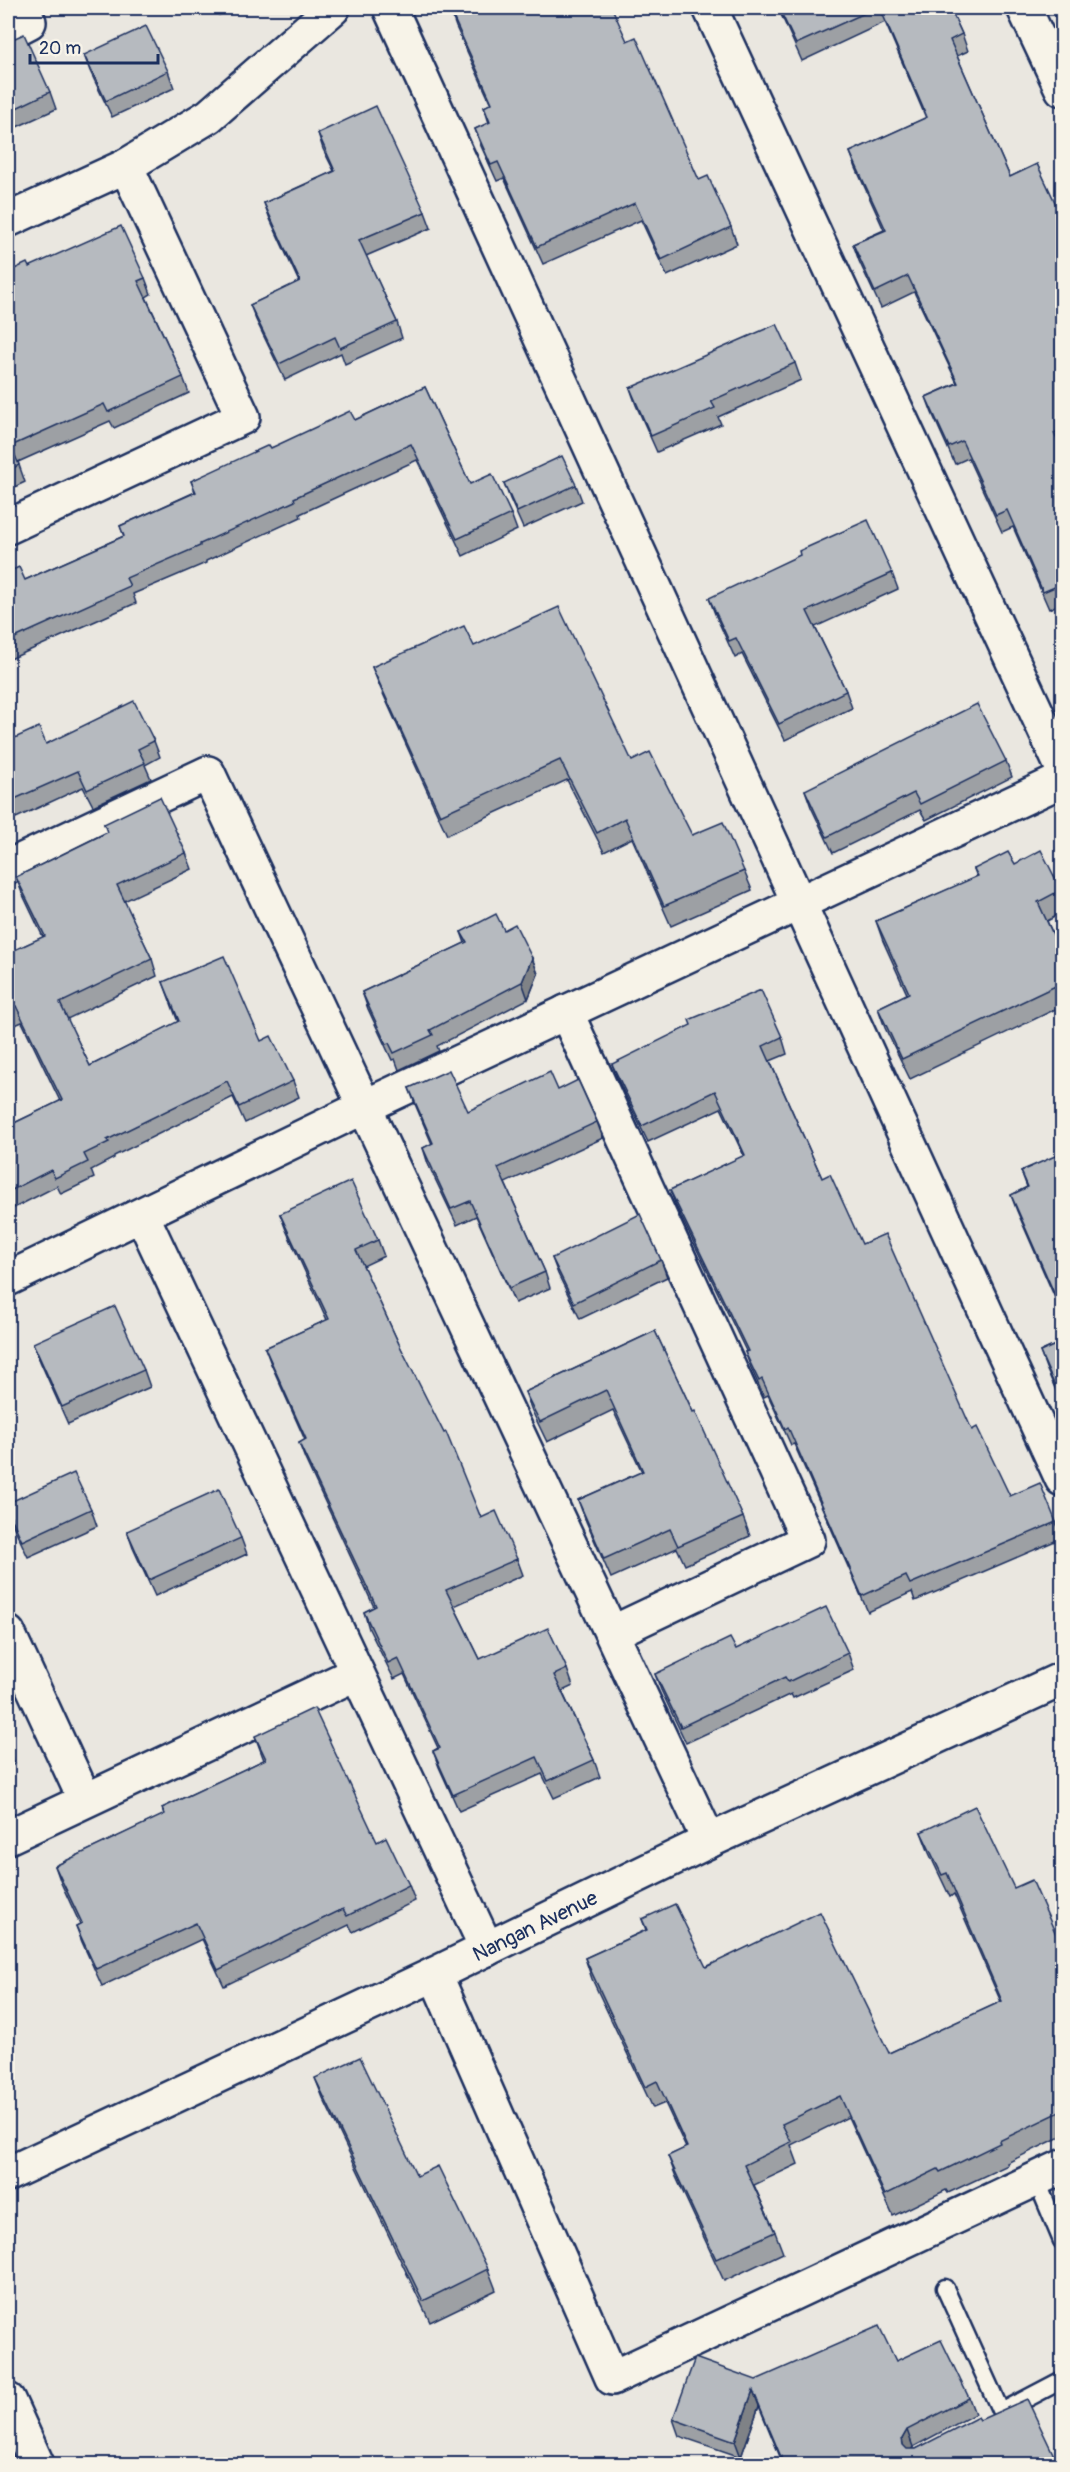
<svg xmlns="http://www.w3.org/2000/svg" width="1070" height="2472" font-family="Pangolin,sans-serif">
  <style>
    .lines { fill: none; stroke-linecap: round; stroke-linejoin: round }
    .lane-casing { stroke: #1b2f5e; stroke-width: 21 }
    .street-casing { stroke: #1b2f5e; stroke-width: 38 }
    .secondary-casing { stroke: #1b2f5e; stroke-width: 38 }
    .lane { stroke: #f7f3e8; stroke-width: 16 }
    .street { stroke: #f7f3e8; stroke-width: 33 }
    .secondary { stroke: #f7f3e8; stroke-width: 33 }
    .wall { fill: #9da0a4; stroke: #1b2f5e; stroke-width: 1.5 }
    .shaded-wall { fill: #7f8286; stroke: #1b2f5e; stroke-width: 1.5 }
    .building { fill: #b6babf; stroke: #1b2f5e; stroke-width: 1.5 }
    .labels { text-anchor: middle; stroke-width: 5; stroke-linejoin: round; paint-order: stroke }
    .street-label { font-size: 21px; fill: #1b2f5e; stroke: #f7f3e8 }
  </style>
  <rect width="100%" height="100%" fill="#eae7e0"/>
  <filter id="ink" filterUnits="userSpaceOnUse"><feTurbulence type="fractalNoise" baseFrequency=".0167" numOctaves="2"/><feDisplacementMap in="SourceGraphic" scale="12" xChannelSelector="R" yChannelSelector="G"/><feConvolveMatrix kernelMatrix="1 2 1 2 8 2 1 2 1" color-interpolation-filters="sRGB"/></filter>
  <g filter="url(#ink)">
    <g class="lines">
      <defs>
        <g id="lane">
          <polyline points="1036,2179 1062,2241"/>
          <polyline points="945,2288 1001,2412"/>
          <polyline points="1005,2410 1062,2380"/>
        </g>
        <g id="street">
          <polyline points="390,8 1062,1479"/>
          <polyline points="710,8 1062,767"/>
          <polyline points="1024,8 1062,89"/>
          <polyline points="8,33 29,22 22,8"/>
          <polyline points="8,220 126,166 209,116 333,8"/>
          <polyline points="8,527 243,417 126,166"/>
          <polyline points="8,867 208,773 709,1841"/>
          <polyline points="566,1012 808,1540 612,1633"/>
          <polyline points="142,1215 487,1949"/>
          <polyline points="8,1279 366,1106 1062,780"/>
          <polyline points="8,1633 85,1800"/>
          <polyline points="8,1837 357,1673"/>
          <polyline points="435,1974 612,2378 1062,2167"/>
          <polyline points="8,2400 37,2464"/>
        </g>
        <polyline id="secondary" points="8,2174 435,1974 709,1841 1062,1679"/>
      </defs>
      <use href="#lane" class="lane-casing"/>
      <use href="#street" class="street-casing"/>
      <use href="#secondary" class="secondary-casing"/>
      <use href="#lane" class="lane"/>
      <use href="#street" class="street"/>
      <use href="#secondary" class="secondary"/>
    </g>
    <g class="wall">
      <polygon points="126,8 139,8 128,12"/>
      <polygon points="215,8 235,8 219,15"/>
      <polygon points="766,8 950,8 962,34 968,51 957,56 1010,177 1037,164 1062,219 1062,603 1049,609 1013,527 1002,532 968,458 955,464 932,413 926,397 957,383 914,292 881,308 859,261 853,244 884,230 856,168 850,152 926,118 885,22 802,61 778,8 769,13"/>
      <polygon points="450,10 627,41 699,180 731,227 737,244 667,276 641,220 543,264 504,178 497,181 481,146 475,129 489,123 484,107 491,104 456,27"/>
      <polygon points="8,41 50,92 56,109 8,131"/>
      <polygon points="84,55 168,71 174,88 112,117 90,71"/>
      <polygon points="318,133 425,212 431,228 366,256 397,322 402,338 345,364 341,353 285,380 256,320 250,305 299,282 270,219 264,203 334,171 323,149"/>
      <polygon points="29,267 145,278 151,294 146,297 183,377 189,393 114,428 110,421 18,462 25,482 8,490 8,272"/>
      <polygon points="795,363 801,380 718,417 721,424 657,452 636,405 630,388"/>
      <polygon points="425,387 470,484 511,514 517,530 463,556 417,460 300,514 301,517 206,561 206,563 133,594 136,603 8,660 8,572 25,580 124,536 120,526 195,492 191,481 271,448 355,420"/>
      <polygon points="504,483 576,485 582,501 523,528 510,499"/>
      <polygon points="892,573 898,589 815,627 846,691 852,708 785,740 742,654 735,658 715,614 709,598"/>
      <polygon points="474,646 632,761 692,835 744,871 752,890 671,926 632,838 604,852 567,780 447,835 380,687 372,667"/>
      <polygon points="8,741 46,744 154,741 160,757 145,765 151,779 93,806 83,787 16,818 11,807 8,808"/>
      <polygon points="1006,761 1012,777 926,820 920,810 833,853 811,807 805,790"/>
      <polygon points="104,824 186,853 192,869 124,901 152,959 157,976 67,1019 90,1066 178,1022 163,982 261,1041 293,1081 299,1097 245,1123 233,1097 114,1156 114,1158 91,1170 94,1178 61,1194 57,1186 8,1211 8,1126 60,1101 22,1022 8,1028 8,953 43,937 22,893 16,877 107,832"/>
      <polygon points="1015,864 1061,890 1062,895 1062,913 1047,921 1062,954 1062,1006 910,1079 885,1028 878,1008 907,994 883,941 876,921 977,877 974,869"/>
      <polygon points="504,930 532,958 538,974 528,999 437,1046 439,1051 399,1070 395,1059 392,1060 368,1009 362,992 465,943 461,932"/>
      <polygon points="782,1037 787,1054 770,1061 822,1178 972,1430 1010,1496 1056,1522 1062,1538 915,1601 912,1592 868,1612 794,1444 791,1445 768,1395 764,1397 751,1368 745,1352 746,1351 676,1206 670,1190 744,1156 721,1108 648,1142 618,1080 612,1064"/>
      <polygon points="409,1088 468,1111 558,1090 597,1122 603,1138 505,1183 545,1272 550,1288 515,1303 476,1216 457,1225 428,1164 423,1148 432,1144 415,1104"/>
      <polygon points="1062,1155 1062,1314 1017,1211 1011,1195 1027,1187 1021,1171"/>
      <polygon points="280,1214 378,1240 384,1256 363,1266 399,1344 481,1518 517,1559 523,1575 454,1606 480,1659 567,1669 573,1686 562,1691 594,1760 600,1777 554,1798 542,1774 459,1811 439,1767 433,1751 438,1748 404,1674 394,1679 369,1629 364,1612 374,1607 305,1459 299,1443 305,1440 271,1364 265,1348 327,1320 286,1230"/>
      <polygon points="552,1258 661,1260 667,1277 580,1319 558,1274"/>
      <polygon points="655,1331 693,1412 743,1517 750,1536 685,1565 677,1548 611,1578 585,1519 578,1500 642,1472 613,1410 547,1442 532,1411 525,1392"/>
      <polygon points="1062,1342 1062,1401 1061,1402 1046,1368 1040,1352"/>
      <polygon points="33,1343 144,1370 150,1387 68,1424 39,1359"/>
      <polygon points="8,1503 91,1509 97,1526 28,1557 11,1521 8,1511"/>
      <polygon points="127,1531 241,1538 247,1554 155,1596 133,1548"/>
      <polygon points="736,1649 848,1653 854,1670 793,1698 791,1694 686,1743 661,1690 655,1674"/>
      <polygon points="255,1736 377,1842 409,1885 415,1901 353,1932 349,1925 224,1986 202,1939 102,1986 82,1942 76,1926 80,1924 61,1883 55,1866 164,1815 162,1808 264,1760"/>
      <polygon points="8,1744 15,1764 8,1768"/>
      <polygon points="921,1832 1014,1888 1062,1948 1062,2136 1007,2163 1008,2165 948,2193 946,2190 893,2216 848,2117 791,2145 798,2164 754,2185 775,2232 783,2253 724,2281 676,2177 668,2156 686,2148 665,2103 653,2108 592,1979 585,1958 646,1930 642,1919 706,1967 889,2053 1001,2002 954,1894 950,1897 929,1853"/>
      <polygon points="315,2078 417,2176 488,2269 496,2290 430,2322 323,2098"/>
      <polygon points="896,2361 969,2398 975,2414 913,2447 912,2449 916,2449 980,2420 1058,2464 783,2464 759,2406 741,2457 679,2436 673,2419 756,2380"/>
    </g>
    <g class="shaded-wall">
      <polygon points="532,958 538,974 528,999 522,982"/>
      <polygon points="753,2390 759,2406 741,2457 735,2441"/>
      <polygon points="907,2430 913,2447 908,2455 903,2445 902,2439"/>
    </g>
    <g class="building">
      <polygon points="456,8 612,8 627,41 636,37 699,180 708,176 731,227 661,260 635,203 537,247 498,162 491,165 475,129 490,122 484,107 492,103 450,10"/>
      <polygon points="779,8 876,8 796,44"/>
      <polygon points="880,8 950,8 962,34 950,40 1010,177 1037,164 1062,217 1056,220 1062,233 1062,429 1054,433 1062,451 1062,584 1043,592 1007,510 996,515 962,441 949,447 926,397 958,383 908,276 875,292 853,244 886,230 850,152 927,117"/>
      <polygon points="146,26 168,71 106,101 84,55"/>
      <polygon points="24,34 50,92 8,112 8,41"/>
      <polygon points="376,106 425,212 359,240 397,322 340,348 335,337 279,364 250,305 300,281 264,203 335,171 318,133"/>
      <polygon points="121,226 145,278 138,281 183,377 108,412 104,404 11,446 19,465 8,471 8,272 27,263 29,267"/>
      <polygon points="777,324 795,363 711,401 715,408 651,436 630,388"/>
      <polygon points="425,387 470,484 492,474 511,514 457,539 411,444 294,498 295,501 200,544 200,546 126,578 130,586 8,641 8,572 19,567 25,580 124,536 120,526 196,492 191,481 269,445 271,448 350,411 355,420"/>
      <polygon points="562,456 576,485 517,512 504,483"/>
      <polygon points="868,520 892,573 807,611 846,691 779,724 736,638 729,641 709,598 800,555 799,551"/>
      <polygon points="559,607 632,761 650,752 692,835 723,822 744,871 664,906 625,818 597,833 560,760 440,815 372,667 464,626 474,646"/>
      <polygon points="134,701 154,741 138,749 145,763 87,790 78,771 10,801 8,797 8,741 39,727 46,744"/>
      <polygon points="977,704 1006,761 920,804 914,793 827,837 805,790"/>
      <polygon points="160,797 186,853 117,885 152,959 60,1003 90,1066 179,1021 163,982 224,956 261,1041 271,1036 293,1081 239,1107 227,1081 107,1140 109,1142 84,1154 88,1162 55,1178 51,1170 8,1192 8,1126 62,1100 16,1006 8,1009 8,953 45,936 16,877 108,832 104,824"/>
      <polygon points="1041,850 1061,890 1038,902 1062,954 1062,983 902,1059 878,1008 909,993 876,921 978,876 974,869 1008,852 1015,864"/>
      <polygon points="496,914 504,930 515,924 532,958 522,982 430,1030 433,1035 394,1053 389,1043 386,1044 362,992 467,942 461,932"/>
      <polygon points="761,990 782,1037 763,1046 822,1178 830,1174 862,1244 885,1234 972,1430 977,1427 1010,1496 1040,1483 1056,1522 910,1584 906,1576 862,1596 788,1427 785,1429 762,1379 759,1381 745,1352 748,1351 670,1190 745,1155 715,1091 642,1126 612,1064 691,1025 689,1020"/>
      <polygon points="449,1070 468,1111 550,1072 558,1090 578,1080 597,1122 498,1168 545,1272 509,1288 470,1201 451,1209 423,1148 433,1143 409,1088"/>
      <polygon points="1062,1153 1062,1311 1011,1195 1028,1187 1021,1171"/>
      <polygon points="351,1181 378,1240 356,1250 399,1344 444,1433 446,1432 481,1518 496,1511 517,1559 446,1590 480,1659 548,1628 567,1669 554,1675 594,1760 548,1781 537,1757 453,1795 433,1751 440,1748 398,1658 388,1663 364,1612 376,1606 299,1443 306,1439 265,1348 329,1319 280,1214"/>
      <polygon points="640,1214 661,1260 574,1303 552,1258"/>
      <polygon points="115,1306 144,1370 62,1407 33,1343"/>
      <polygon points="655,1331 693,1412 695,1411 743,1517 678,1546 670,1529 604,1559 578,1500 643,1471 606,1390 540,1422 525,1392"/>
      <polygon points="1062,1342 1062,1392 1059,1384 1055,1386 1040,1352"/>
      <polygon points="74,1473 91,1509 22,1541 8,1510 8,1503"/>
      <polygon points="219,1489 241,1538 149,1580 127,1531"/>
      <polygon points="826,1607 848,1653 788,1682 785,1677 681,1727 655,1674 730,1638 736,1649"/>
      <polygon points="314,1708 377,1842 386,1837 409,1885 347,1916 343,1909 218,1970 196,1923 96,1969 76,1926 82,1923 55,1866 165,1814 162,1808 266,1759 255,1736"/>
      <polygon points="975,1806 1014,1888 1032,1880 1062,1948 1062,2111 999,2141 1000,2143 940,2172 938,2169 885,2195 840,2096 782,2124 791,2142 744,2165 775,2232 716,2259 668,2156 687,2147 657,2081 645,2087 585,1958 647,1930 642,1919 675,1904 706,1967 820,1912 889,2053 1002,2001 947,1873 942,1875 921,1832"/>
      <polygon points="360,2057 417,2176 438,2166 488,2269 423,2301 315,2078"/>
      <polygon points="879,2326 896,2361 941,2340 969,2398 907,2430 902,2439 903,2445 907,2449 916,2449 978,2417 980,2420 1027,2399 1058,2464 948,2464 947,2462 942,2464 784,2464 753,2390 735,2441 673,2419 695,2358 756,2380"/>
    </g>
  </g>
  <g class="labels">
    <g class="street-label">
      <text transform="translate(535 1926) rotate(-26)" y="7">Nangan Avenue</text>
    </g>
  </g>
  <rect width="1070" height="2472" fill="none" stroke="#f7f3e8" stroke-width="30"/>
  <rect x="15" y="15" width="1040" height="2442" fill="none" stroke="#1b2f5e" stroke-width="2" filter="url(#ink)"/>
  <path d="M30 54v9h128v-9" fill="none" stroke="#1b2f5e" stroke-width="3"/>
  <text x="39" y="54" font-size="18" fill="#1b2f5e" stroke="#f7f3e8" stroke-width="4.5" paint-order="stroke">20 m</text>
</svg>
